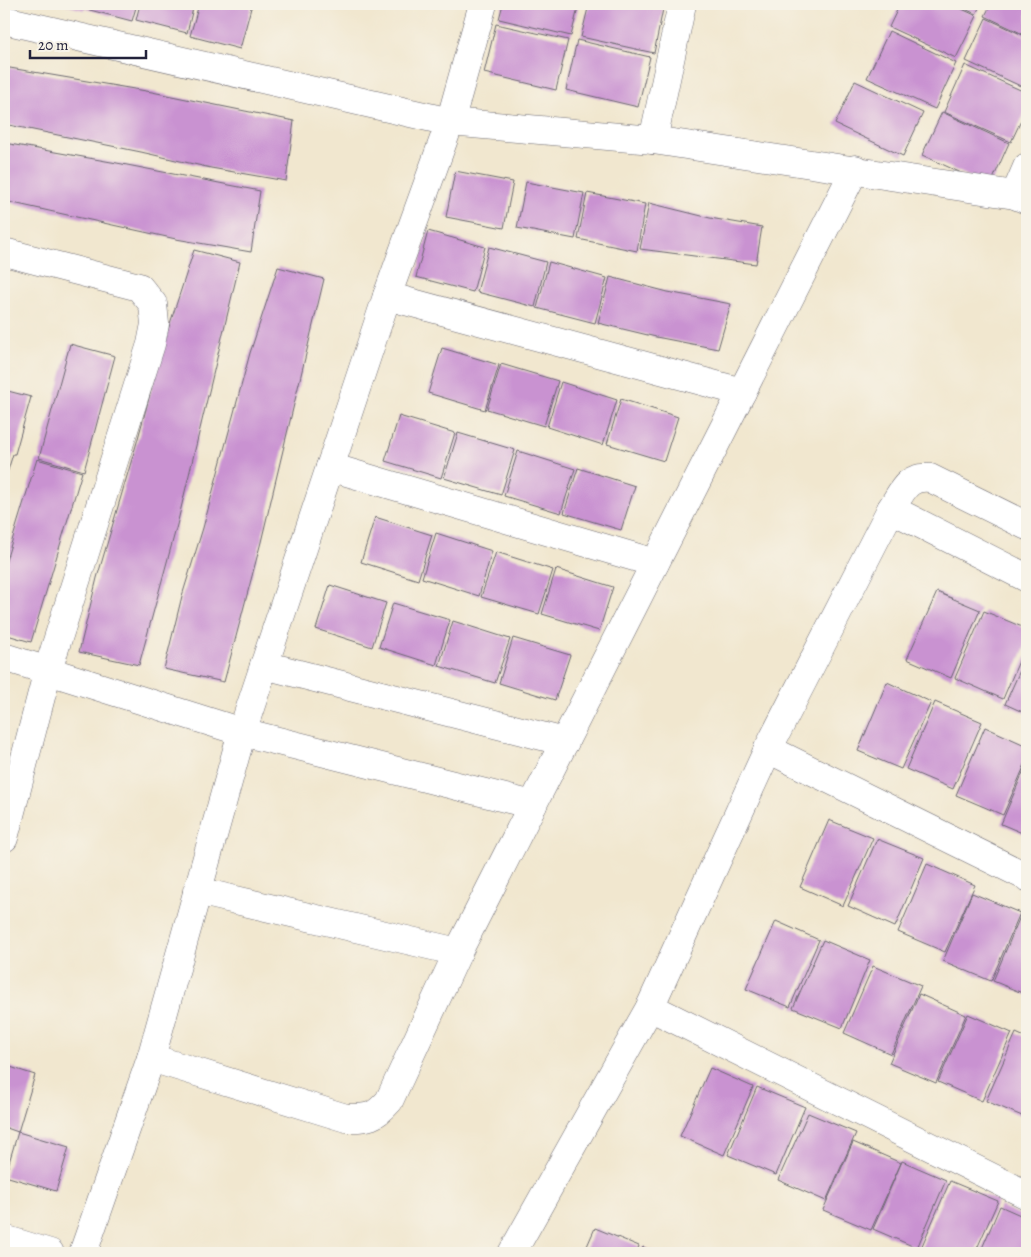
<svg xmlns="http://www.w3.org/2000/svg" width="1031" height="1257" font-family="Alegreya,serif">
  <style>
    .building { fill: #c992d1 }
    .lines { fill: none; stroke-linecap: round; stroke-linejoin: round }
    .street-casing { stroke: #6a676f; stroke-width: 29 }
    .street { stroke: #fff; stroke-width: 28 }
  </style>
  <rect width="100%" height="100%" fill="#f7f3e8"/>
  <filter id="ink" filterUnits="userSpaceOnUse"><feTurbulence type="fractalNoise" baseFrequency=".02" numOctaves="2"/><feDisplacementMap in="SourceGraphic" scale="10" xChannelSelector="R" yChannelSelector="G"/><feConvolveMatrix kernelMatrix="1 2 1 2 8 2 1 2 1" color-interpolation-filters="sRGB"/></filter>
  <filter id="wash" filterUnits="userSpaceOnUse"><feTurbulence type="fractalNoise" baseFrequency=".0096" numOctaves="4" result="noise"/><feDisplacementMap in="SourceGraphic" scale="20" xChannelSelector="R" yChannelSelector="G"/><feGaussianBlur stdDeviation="1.12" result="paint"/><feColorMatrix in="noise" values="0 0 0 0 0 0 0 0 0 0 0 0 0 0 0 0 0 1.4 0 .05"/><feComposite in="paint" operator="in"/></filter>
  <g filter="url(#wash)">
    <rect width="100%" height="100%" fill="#f1e7cf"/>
    <g id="blocks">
      <g class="building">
        <polygon points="62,4 86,4 84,10"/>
        <polygon points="87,4 137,4 132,21 86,9"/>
        <polygon points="140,4 194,4 187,33 136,20"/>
        <polygon points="199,4 252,4 240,49 190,36"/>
        <polygon points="503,4 579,4 571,36 499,19"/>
        <polygon points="589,4 664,4 654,53 581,37"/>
        <polygon points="900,4 951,4 977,16 956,58 889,27"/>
        <polygon points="954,4 981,4 976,14"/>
        <polygon points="991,4 1027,4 1027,36 985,16"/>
        <polygon points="986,18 1027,37 1027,89 966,61"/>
        <polygon points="496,24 568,40 556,90 484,73"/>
        <polygon points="889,31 956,63 935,109 867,78"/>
        <polygon points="577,40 650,57 638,107 566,90"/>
        <polygon points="965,65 1027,93 1027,108 1011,142 944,112"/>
        <polygon points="4,67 152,92 294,121 286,181 211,168 141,152 4,124"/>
        <polygon points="855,81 923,113 903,156 835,124"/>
        <polygon points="942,112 1009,143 990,186 922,155"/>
        <polygon points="4,143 117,163 260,191 251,252 176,239 4,201"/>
        <polygon points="455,171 513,182 504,228 446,217"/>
        <polygon points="526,182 584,193 575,239 517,228"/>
        <polygon points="587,193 645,204 637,251 578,239"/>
        <polygon points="649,203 710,218 762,227 756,264 640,249"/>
        <polygon points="428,231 485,247 473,292 416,277"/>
        <polygon points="489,247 546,262 535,307 477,292"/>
        <polygon points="194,250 240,262 177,525 139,665 79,652 97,578 137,442 166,336"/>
        <polygon points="549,262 607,278 595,323 537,308"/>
        <polygon points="278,267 324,279 261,542 224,682 164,669 182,596 203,528 250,353"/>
        <polygon points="610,277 668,292 731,304 718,349 656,337 598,323"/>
        <polygon points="70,344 115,356 84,471 39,458"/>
        <polygon points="442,348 499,365 485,410 428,393"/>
        <polygon points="501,364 558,381 544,426 487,409"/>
        <polygon points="561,382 617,400 603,445 547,427"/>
        <polygon points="4,390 31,397 15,454 13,454 4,483"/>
        <polygon points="621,399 678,417 664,461 607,444"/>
        <polygon points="399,416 455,433 441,478 385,461"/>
        <polygon points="458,433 515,450 501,495 444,478"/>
        <polygon points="518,451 575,469 561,513 504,496"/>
        <polygon points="37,459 82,472 31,642 4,634 4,567"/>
        <polygon points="578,468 635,486 621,530 564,513"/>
        <polygon points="375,517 432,535 418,580 361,562"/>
        <polygon points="436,533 492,551 479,596 422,578"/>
        <polygon points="496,552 553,570 539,614 481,597"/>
        <polygon points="556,569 613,587 599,631 542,614"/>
        <polygon points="330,585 386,603 372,647 316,629"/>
        <polygon points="937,592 980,610 951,678 907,659"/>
        <polygon points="393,603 450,620 436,665 379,647"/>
        <polygon points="984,611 1027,629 1027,642 1003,699 955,678"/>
        <polygon points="453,621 510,639 495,683 439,666"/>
        <polygon points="513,638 570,655 555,700 499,683"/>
        <polygon points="1027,655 1027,714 1005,704"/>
        <polygon points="887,682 931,702 901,769 858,751"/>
        <polygon points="935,702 982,722 953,789 906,769"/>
        <polygon points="985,727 1027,746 1027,760 1003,815 956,795"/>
        <polygon points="1027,763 1027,835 1001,824"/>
        <polygon points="829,820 873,838 843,906 800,887"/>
        <polygon points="877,839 924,858 895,927 848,906"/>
        <polygon points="927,864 975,885 945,952 898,932"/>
        <polygon points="972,893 1020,913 991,981 943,961"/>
        <polygon points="1022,912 1027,915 1027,995 993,981"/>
        <polygon points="776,921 819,940 790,1007 746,989"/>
        <polygon points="823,940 870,960 842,1028 793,1008"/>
        <polygon points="873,966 921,986 891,1054 844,1033"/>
        <polygon points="919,994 966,1015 936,1083 889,1063"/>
        <polygon points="968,1014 1012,1033 982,1101 938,1082"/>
        <polygon points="1016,1033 1027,1038 1027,1118 986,1101"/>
        <polygon points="4,1065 35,1075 18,1132 69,1147 56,1191 5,1176 18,1132 4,1127"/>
        <polygon points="710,1068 753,1087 724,1155 680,1136"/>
        <polygon points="757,1087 805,1107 776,1175 728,1155"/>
        <polygon points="808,1113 856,1133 826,1201 778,1180"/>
        <polygon points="853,1142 901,1163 871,1230 823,1210"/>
        <polygon points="902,1161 946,1180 917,1248 873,1229"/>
        <polygon points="950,1181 998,1201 975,1253 933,1253 921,1248"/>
        <polygon points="1000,1206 1027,1218 1027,1253 980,1253"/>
        <polygon points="595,1228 639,1246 636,1253 584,1253"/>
        <polygon points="643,1247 658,1253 640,1253"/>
      </g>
    </g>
  </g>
  <g filter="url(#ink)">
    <use href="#blocks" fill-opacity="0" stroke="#6a676f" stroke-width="1"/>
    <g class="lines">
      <defs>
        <g id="street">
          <polyline points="4,20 450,122 653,140 1015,195 1027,200"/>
          <polyline points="653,140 682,4"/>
          <polyline points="1015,195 1027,167"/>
          <polyline points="4,252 139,287 153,304 155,324 151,344 48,670 4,838"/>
          <polyline points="387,296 742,392"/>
          <polyline points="330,467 655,563"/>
          <polyline points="891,509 1027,578"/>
          <polyline points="4,657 242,732 533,805"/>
          <polyline points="264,665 565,742"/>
          <polyline points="768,749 1027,877"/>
          <polyline points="197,891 458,952"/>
          <polyline points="650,1007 1027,1195"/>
          <path d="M 151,1058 L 346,1118 C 369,1118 374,1118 389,1101 L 458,952 L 855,169"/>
          <polyline points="4,1239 50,1253"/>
          <polyline points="83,1253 151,1058 242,732 387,296 450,122 483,4"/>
          <path d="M 512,1253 L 650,1007 L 768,749 L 891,509 C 902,492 907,475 930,478 L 1027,526"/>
        </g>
      </defs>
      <use href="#street" class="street-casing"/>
      <use href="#street" class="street"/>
    </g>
  </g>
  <rect width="1031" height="1257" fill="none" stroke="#f7f3e8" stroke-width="20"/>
  <path d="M30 50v8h116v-8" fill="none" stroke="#22223b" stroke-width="2.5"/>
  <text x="38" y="50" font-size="15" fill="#22223b" stroke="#f7f3e8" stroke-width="4" paint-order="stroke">20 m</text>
</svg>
